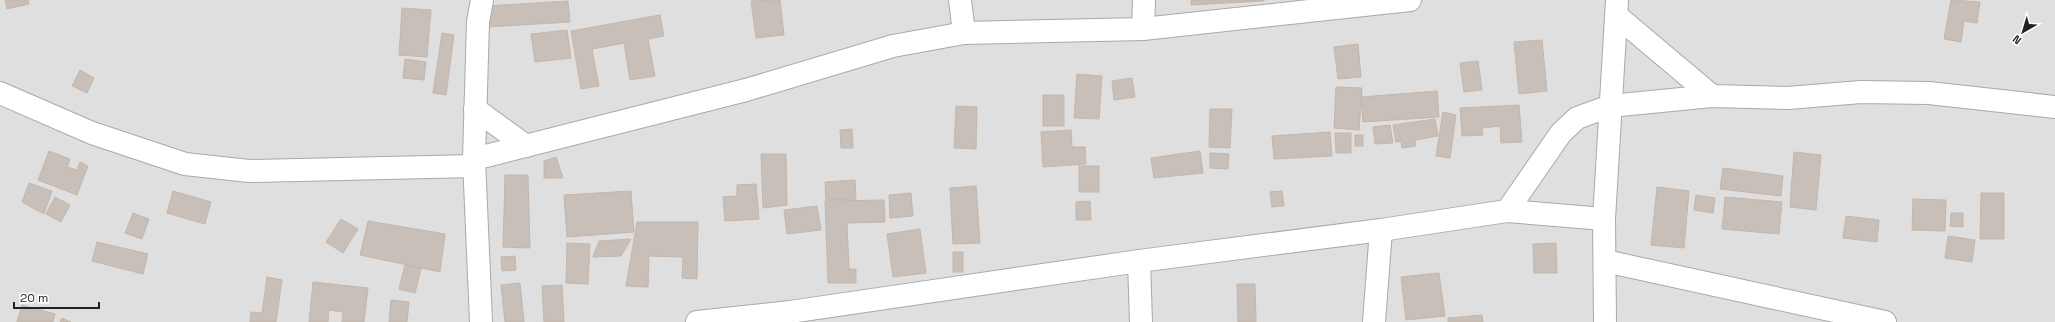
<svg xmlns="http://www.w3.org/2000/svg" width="2055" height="322" font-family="'Space Grotesk',sans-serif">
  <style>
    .residential { fill: #e0dfdf }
    .building { fill: #c7bfb8; stroke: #c4b6ab }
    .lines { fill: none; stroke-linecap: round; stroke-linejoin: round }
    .minor-casing { stroke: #a9a9a9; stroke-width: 24 }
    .minor { stroke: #fff; stroke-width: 22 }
  </style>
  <rect width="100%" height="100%" fill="#f2efe9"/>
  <rect class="residential" x="0" y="0" width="2055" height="322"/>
  <g class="building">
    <polygon points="5,0 28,0 29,4 7,9"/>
    <polygon points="780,0 784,35 756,38 751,1"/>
    <polygon points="1191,0 1264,0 1264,1 1191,5"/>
    <polygon points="1951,0 1980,2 1977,23 1964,21 1961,42 1944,39"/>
    <polygon points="568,1 570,22 487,27 486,6"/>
    <polygon points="402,8 431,10 427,57 399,55"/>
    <polygon points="660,15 664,36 648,39 655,76 630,80 624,43 592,49 599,86 581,89 571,31"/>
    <polygon points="567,30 571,58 535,62 531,34"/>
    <polygon points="442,33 454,35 446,95 433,93"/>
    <polygon points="1542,40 1547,91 1519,94 1514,42"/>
    <polygon points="1358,44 1361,77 1338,79 1334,47"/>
    <polygon points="405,59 426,62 424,80 403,78"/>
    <polygon points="1478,61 1482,90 1464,92 1460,63"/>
    <polygon points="80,70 94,78 87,93 72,86"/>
    <polygon points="1077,74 1102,76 1099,119 1074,118"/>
    <polygon points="1132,78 1135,97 1114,100 1112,81"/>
    <polygon points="1336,87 1362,88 1359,130 1334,128"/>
    <polygon points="1437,91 1439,117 1363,122 1361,97"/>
    <rect x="1043" y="95" width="21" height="31"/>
    <polygon points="1519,105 1522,142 1501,143 1500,126 1482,128 1483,135 1462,136 1460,108"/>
    <polygon points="956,106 977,107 976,149 954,148"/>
    <polygon points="1210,109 1232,109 1230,148 1209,147"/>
    <polygon points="1443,112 1456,115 1450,158 1436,156"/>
    <polygon points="1435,119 1438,136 1415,140 1416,146 1402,148 1401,141 1396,142 1393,125"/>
    <polygon points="1390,125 1393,143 1375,144 1373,127"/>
    <polygon points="852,129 853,148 841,148 840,130"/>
    <polygon points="1071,130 1072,147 1085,147 1086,164 1043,167 1041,132"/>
    <polygon points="1330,132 1332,156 1274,159 1272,136"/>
    <polygon points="1335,133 1351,133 1351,153 1336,153"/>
    <rect x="1355" y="135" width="8" height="11"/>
    <polygon points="49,151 70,159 67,167 77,170 80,162 88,166 77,195 38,180"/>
    <polygon points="1200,151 1203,173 1154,178 1151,158"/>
    <polygon points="1794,152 1821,155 1816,210 1790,207"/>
    <polygon points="1210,153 1229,154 1228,169 1210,168"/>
    <polygon points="761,154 786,154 787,205 763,208"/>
    <polygon points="556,157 563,178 544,178 544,161"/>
    <rect x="1079" y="166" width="20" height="26"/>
    <polygon points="1723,168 1783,176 1781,196 1720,189"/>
    <polygon points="505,175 528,175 530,248 503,247"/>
    <polygon points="855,180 856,199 826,200 825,182"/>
    <polygon points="29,183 52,191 44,214 22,202"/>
    <polygon points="756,184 759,219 725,221 723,197 737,196 737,185"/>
    <polygon points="976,186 980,243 953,244 950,188"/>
    <polygon points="1657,187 1689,191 1684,248 1651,245"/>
    <polygon points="173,191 211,202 205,224 167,213"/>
    <polygon points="631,191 634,232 567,237 564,195"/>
    <polygon points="1282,191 1284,206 1272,207 1270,192"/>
    <polygon points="911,193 913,216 890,218 889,195"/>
    <polygon points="1981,193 2004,193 2004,239 1980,239"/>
    <polygon points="1696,195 1715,198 1713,213 1694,210"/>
    <polygon points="55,197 70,205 61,222 46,214"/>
    <polygon points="1725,197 1782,202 1779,234 1722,229"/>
    <polygon points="1913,199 1946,200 1945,231 1912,230"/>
    <polygon points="884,200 885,222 847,223 849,269 856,269 856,283 828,283 825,201"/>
    <polygon points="1090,201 1091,220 1076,220 1076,202"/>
    <polygon points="817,206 821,230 787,234 784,210"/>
    <polygon points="133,213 149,219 142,239 125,233"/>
    <polygon points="1951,213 1963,213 1963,227 1950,226"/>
    <polygon points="1846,216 1879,220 1877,242 1843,238"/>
    <polygon points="341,219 358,229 343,253 326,242"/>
    <polygon points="368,221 445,234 440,272 360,255"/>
    <polygon points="637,222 698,222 697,279 682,278 683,257 649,256 648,287 626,286"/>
    <polygon points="920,229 926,273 893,277 887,234"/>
    <polygon points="1948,236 1975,240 1972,262 1945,258"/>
    <polygon points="631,239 621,256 593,257 599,241"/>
    <polygon points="97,242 148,254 143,274 92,261"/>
    <polygon points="567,243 590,244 588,284 566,283"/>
    <polygon points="1556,243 1557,273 1534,273 1533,244"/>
    <rect x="953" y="252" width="10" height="20"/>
    <polygon points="515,256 516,270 502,271 501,257"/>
    <polygon points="405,265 421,269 415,293 399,289"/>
    <polygon points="1439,273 1445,316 1406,320 1401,277"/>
    <polygon points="267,277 282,280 276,322 250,322 251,312 262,313"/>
    <polygon points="313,282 368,288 364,322 342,322 343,312 329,310 328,322 309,322"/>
    <polygon points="520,283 524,322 505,322 501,285"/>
    <polygon points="1237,284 1255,284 1256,322 1238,322"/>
    <polygon points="562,285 564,322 544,322 542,286"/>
    <polygon points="391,300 409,302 407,322 389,322"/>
    <polygon points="22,305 55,314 53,322 17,322"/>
    <polygon points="1482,315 1483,322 1448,322 1448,318"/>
    <polygon points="62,318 71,322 60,322"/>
  </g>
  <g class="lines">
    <defs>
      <g id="minor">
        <polyline points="960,0 964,33"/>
        <polyline points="1617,16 1712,96"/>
        <polyline points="1143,29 1144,0"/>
        <polyline points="0,93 92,133 185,164 249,171 474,166"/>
        <polyline points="475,109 526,146"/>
        <polyline points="474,159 746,90 893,46 964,33 1143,29 1410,0"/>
        <polyline points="1507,211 1561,133 1577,118 1610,106 1712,96 1788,98 1861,92 1929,93 2055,107"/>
        <polyline points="1139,261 1141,322"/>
        <polyline points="1605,261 1885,322"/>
        <polyline points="481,322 474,159 478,22 482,0"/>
        <polyline points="697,322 790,312 1139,261 1381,230 1507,211 1604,219"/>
        <polyline points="1374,322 1381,230"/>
        <polyline points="1605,322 1604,219 1617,0"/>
      </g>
    </defs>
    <use href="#minor" class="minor-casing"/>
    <use href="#minor" class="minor"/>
  </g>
  <g transform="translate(2023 32) rotate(218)" stroke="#ffffff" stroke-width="3" paint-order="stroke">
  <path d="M0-3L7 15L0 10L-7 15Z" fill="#222222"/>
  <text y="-6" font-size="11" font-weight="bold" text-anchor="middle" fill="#222222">N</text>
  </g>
  <path d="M14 302v6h85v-6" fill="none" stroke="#222222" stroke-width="2"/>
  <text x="20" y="302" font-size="12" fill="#222222" stroke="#ffffff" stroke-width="3" paint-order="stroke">20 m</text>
</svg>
